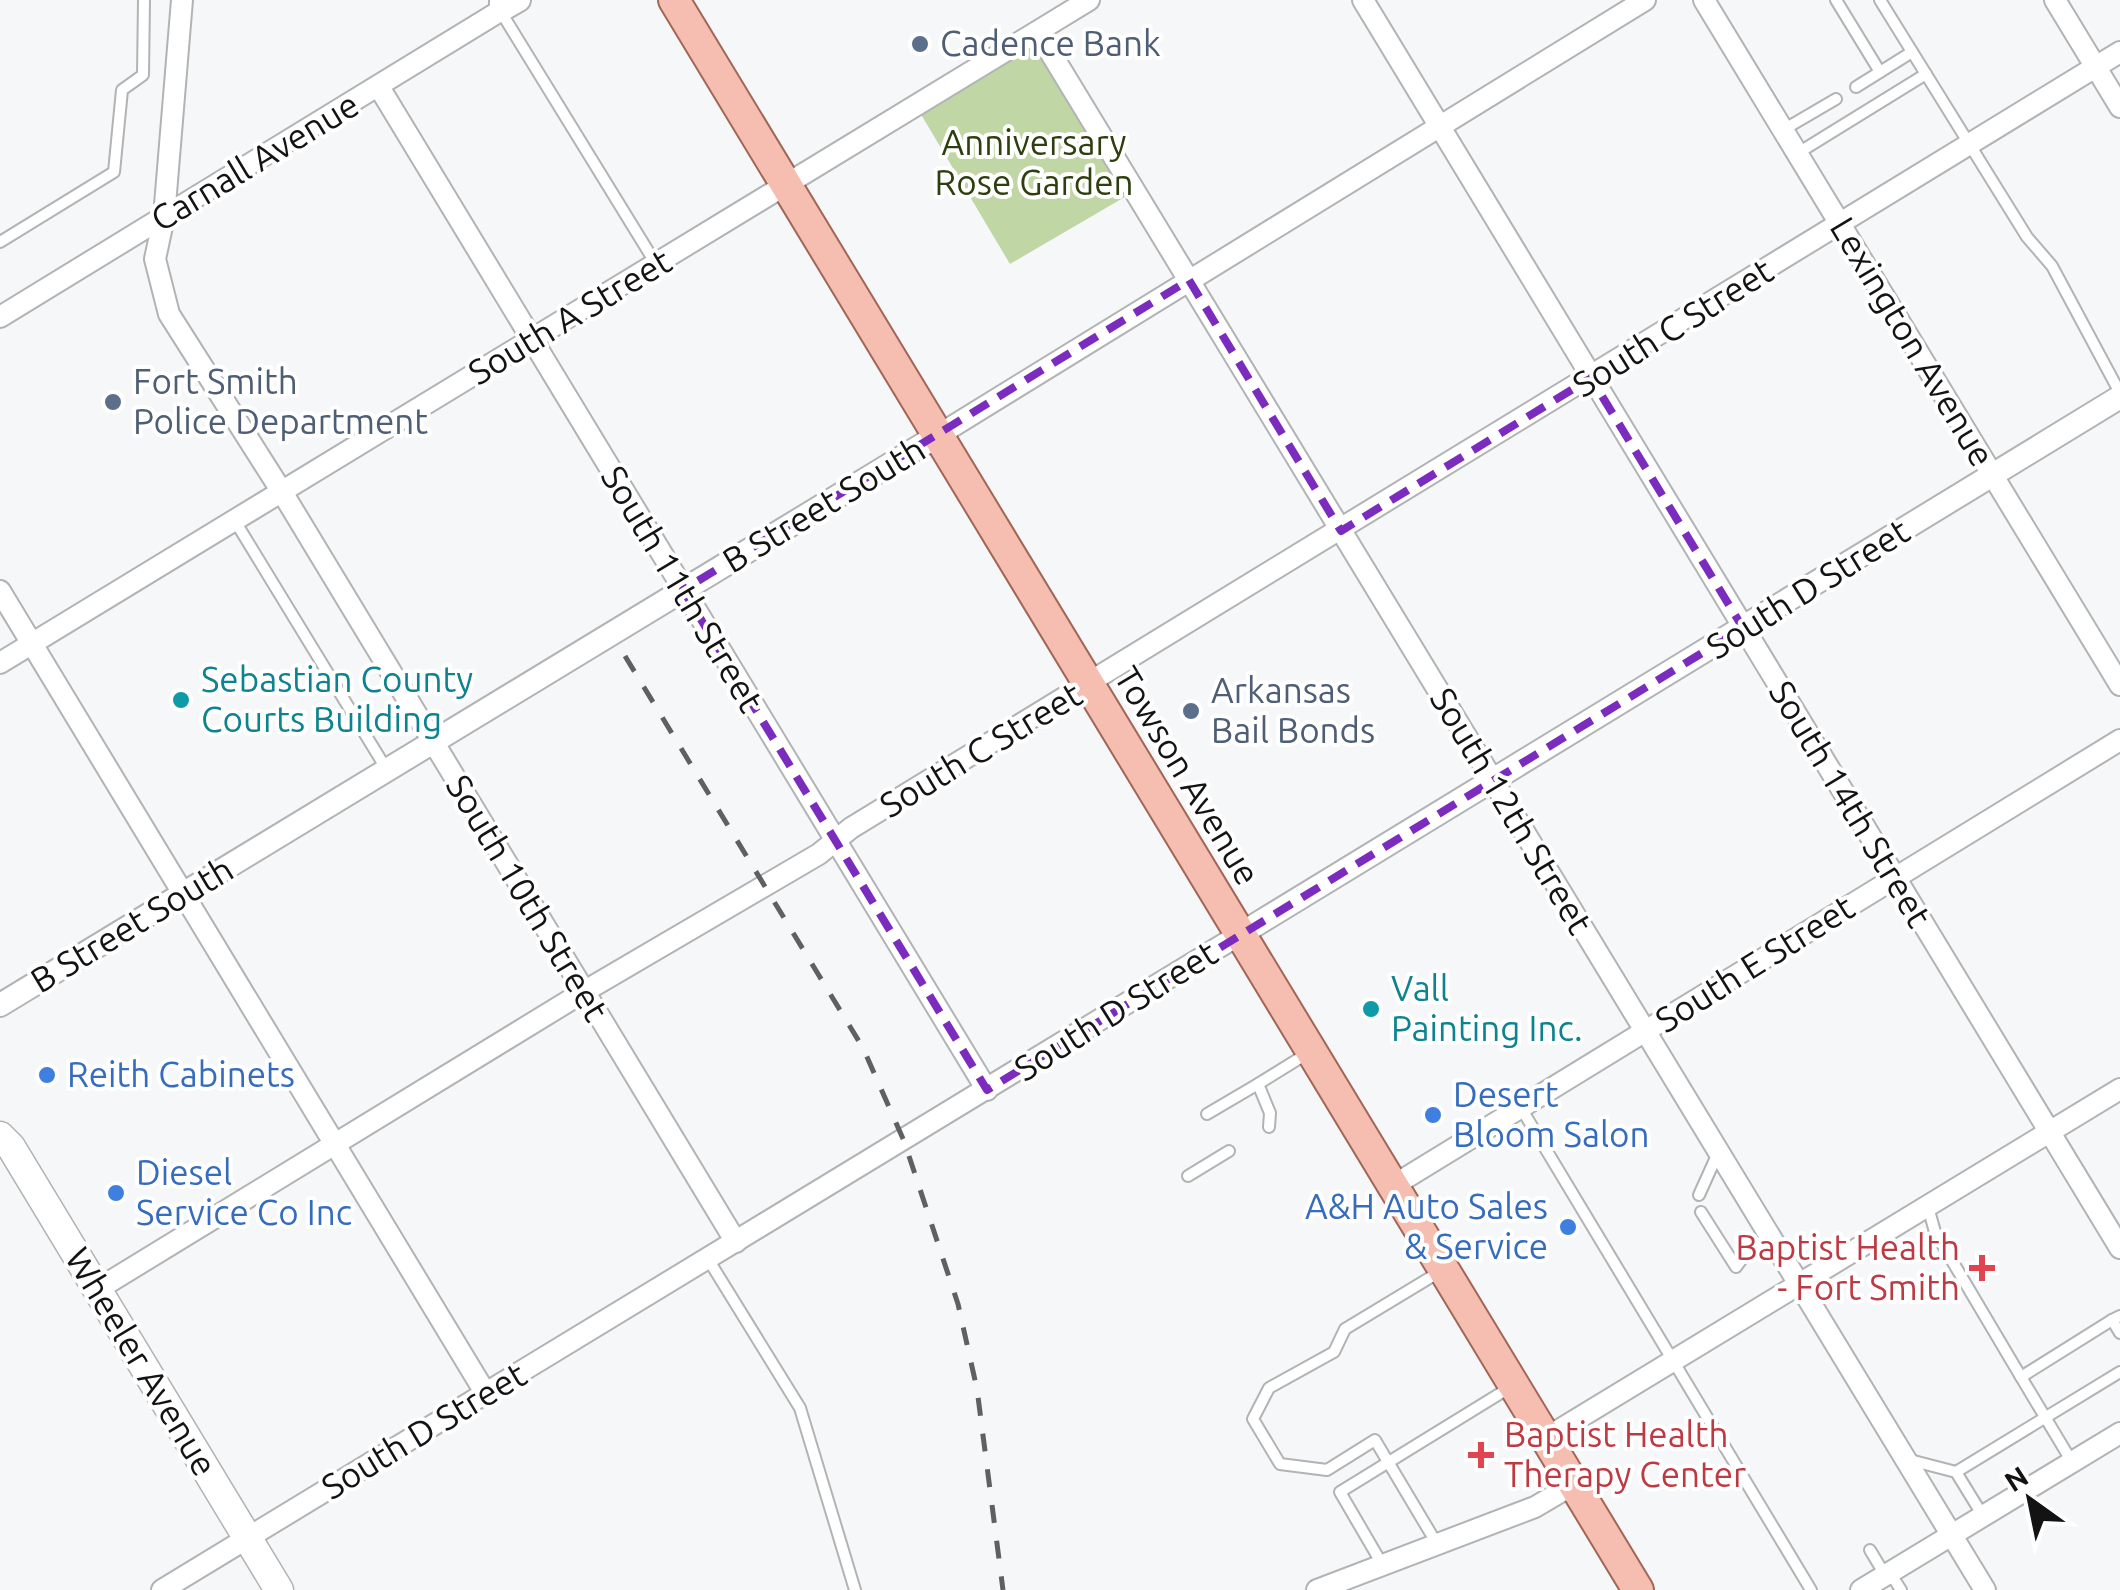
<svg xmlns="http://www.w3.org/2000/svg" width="2120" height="1590" font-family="Ubuntu,sans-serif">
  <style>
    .green { fill: #c0d6a4 }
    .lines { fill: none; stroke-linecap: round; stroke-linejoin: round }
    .service-casing { stroke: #b2b3b4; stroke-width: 14 }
    .minor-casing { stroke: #b2b3b4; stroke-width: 24 }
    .tertiary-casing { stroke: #b2b3b4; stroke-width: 26 }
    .secondary-casing { stroke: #b2b3b4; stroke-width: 31 }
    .primary-casing { stroke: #a16657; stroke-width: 34 }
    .service { stroke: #fff; stroke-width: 10 }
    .minor { stroke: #fff; stroke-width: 20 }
    .tertiary { stroke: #fff; stroke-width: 22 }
    .secondary { stroke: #fff; stroke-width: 28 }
    .primary { stroke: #f5beb0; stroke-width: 30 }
    .rail { stroke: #606062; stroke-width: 5; stroke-dasharray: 18 18; stroke-linecap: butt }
    .marked { fill: none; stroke: #7b2cbf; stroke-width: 8; stroke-dasharray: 20 12; stroke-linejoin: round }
    .service-dot { fill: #5c6f8a; stroke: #fff; stroke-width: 4 }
    .culture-dot { fill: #0f9aa8; stroke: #fff; stroke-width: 4 }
    .shop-dot { fill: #3f7fe0; stroke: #fff; stroke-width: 4 }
    .health-dot { fill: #e0444e; stroke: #fff; stroke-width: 4 }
    .labels { text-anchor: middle; stroke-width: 8; stroke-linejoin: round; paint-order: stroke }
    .service-label { font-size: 35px; fill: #4e5e75; stroke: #fff; text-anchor: start }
    .park-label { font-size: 35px; fill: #2e3f0f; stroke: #fff }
    .street-label { font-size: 35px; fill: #131314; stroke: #fff }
    .culture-label { font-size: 35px; fill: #0d838f; stroke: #fff; text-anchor: start }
    .shop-label { font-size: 35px; fill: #366cbe; stroke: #fff; text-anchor: start }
    .health-label { font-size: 35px; fill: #be3a42; stroke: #fff; text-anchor: end }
  </style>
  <rect width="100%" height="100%" fill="#f6f7f9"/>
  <polygon class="green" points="1038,32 1135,191 1010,264 916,106"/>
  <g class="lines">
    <defs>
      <g id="service">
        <polyline points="1836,0 1880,72"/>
        <polyline points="1880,0 2027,237 2052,266 2120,393"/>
        <polyline points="501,12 656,264"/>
        <polyline points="1856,87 1912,52"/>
        <polyline points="1783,130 1836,99"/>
        <polyline points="1798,153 1926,74"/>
        <polyline points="0,242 114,172 122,90 143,75 144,0"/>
        <polyline points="235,521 387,770"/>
        <polyline points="1521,1108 1811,1590"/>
        <polyline points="1207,1114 1258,1084"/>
        <polyline points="1269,1127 1270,1113 1258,1084 1308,1053"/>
        <polyline points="1188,1176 1229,1151"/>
        <polyline points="1699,1195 1718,1153"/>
        <polyline points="1928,1207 1935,1232 2021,1377"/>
        <polyline points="1701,1212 1736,1267 1748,1251 1770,1236"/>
        <polyline points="708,1259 800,1408 855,1590"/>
        <polyline points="2120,1316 2112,1320 2120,1333"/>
        <polyline points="1906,1459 1956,1472 1983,1516"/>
        <polyline points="2072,1462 2021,1377 2112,1320"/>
        <polyline points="1956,1472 2120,1372"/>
        <polyline points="1437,1544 1375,1440 1327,1470 1280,1464 1253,1419 1269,1388 1334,1352 1345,1329 1441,1271"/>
        <polyline points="1870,1550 1885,1575"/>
        <polyline points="1382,1564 1340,1492 1509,1388"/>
        <polyline points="1890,1573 1901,1590"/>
      </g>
      <g id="minor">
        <polyline points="182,0 164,217 155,259 169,314 282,492 736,1242"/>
        <polyline points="1363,0 2120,1248"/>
        <polyline points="1704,0 2120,685"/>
        <polyline points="2055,0 2120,107"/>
        <polyline points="1038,32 1985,1590"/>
        <polyline points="379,87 987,1090"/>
        <polyline points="0,317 500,11 500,0"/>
        <polyline points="937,436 1645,0"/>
        <polyline points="0,591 486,1394"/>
        <polyline points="0,663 1089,0"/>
        <polyline points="1391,1187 2120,740"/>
        <polyline points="98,1289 585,991 819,854 851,828 2120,52"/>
        <polyline points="1546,1438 2120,1089"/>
        <polyline points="162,1590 1239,935"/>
        <polyline points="1317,1590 1535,1507 1574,1484"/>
        <polyline points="1861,1590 2120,1433"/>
      </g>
      <g id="tertiary">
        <polyline points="500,11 519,0"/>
        <polyline points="1239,935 2120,397"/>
        <polyline points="0,1005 937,436"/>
      </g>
      <polyline id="secondary" points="0,1136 11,1147 279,1590"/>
      <polyline id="primary" points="674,0 1638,1590"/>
    </defs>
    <use href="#service" class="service-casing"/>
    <use href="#minor" class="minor-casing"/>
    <use href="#tertiary" class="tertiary-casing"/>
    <use href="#secondary" class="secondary-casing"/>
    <use href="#primary" class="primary-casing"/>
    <use href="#service" class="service"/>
    <use href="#minor" class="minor"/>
    <use href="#tertiary" class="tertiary"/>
    <use href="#secondary" class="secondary"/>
    <use href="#primary" class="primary"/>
    <polyline class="rail" points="625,656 863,1048 904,1141 958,1304 977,1389 1003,1590"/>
  </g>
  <path class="marked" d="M 1189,280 L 1341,531 L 1591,378 L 1743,628 L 987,1090 L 683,590 Z"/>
  <g class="service-dot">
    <circle cx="920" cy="44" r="10"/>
    <circle cx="113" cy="402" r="10"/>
    <circle cx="1191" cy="711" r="10"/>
  </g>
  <g class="culture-dot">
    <circle cx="181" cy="700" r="10"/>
    <circle cx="1371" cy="1009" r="10"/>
  </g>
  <g class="shop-dot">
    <circle cx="47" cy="1075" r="10"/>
    <circle cx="1433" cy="1115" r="10"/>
    <circle cx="116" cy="1193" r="10"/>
    <circle cx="1568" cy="1227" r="10"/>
  </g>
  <g class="health-dot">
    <path d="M1977 1253h10v10h10v10h-10v10h-10v-10h-10v-10h10z"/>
    <path d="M1476 1440h10v10h10v10h-10v10h-10v-10h-10v-10h10z"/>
  </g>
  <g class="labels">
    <g class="service-label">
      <text x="940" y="56">Cadence Bank</text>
      <text x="133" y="394">Fort Smith<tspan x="133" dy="40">Police Department</tspan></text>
      <text x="1211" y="703">Arkansas<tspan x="1211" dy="40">Bail Bonds</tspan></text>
    </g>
    <g class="park-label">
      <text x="1034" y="155">Anniversary<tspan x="1034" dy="40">Rose Garden</tspan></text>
    </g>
    <g class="street-label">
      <text transform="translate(255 162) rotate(-31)" y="12">Carnall Avenue</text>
      <text transform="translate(570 317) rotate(-31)" y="12">South A Street</text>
      <text transform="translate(1673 328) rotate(-32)" y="12">South C Street</text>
      <text transform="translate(1912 342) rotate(59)" y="12">Lexington Avenue</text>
      <text transform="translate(824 505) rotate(-31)" y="12">B Street South</text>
      <text transform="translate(682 589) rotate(59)" y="12">South 11th Street</text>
      <text transform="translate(1808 589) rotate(-32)" y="12">South D Street</text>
      <text transform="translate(981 750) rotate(-31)" y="12">South C Street</text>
      <text transform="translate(1187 776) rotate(59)" y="12">Towson Avenue</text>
      <text transform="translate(1850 804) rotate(59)" y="12">South 14th Street</text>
      <text transform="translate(1511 811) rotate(59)" y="12">South 12th Street</text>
      <text transform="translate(527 898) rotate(59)" y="12">South 10th Street</text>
      <text transform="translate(132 925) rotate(-31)" y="12">B Street South</text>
      <text transform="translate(1755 964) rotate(-32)" y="12">South E Street</text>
      <text transform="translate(1116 1011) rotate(-32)" y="12">South D Street</text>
      <text transform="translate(141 1362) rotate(59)" y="12">Wheeler Avenue</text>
      <text transform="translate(424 1431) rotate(-31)" y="12">South D Street</text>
    </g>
    <g class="culture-label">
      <text x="201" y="692">Sebastian County<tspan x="201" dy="40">Courts Building</tspan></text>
      <text x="1391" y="1001">Vall<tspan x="1391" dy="40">Painting Inc.</tspan></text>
    </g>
    <g class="shop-label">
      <text x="67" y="1087">Reith Cabinets</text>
      <text x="1453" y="1107">Desert<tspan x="1453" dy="40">Bloom Salon</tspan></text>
      <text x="136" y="1185">Diesel<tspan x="136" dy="40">Service Co Inc</tspan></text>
      <text x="1548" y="1219" text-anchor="end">A&amp;H Auto Sales<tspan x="1548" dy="40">&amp; Service</tspan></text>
    </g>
    <g class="health-label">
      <text x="1960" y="1260">Baptist Health<tspan x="1960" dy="40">- Fort Smith</tspan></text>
      <text x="1504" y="1447" text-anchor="start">Baptist Health<tspan x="1504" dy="40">Therapy Center</tspan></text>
    </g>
  </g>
  <g transform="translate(2030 1500) rotate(327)" stroke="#ffffff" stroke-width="8" paint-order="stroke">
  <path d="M0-8L18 38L0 25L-18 38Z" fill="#131314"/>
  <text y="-15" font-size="28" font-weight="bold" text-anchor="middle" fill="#131314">N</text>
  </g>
</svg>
